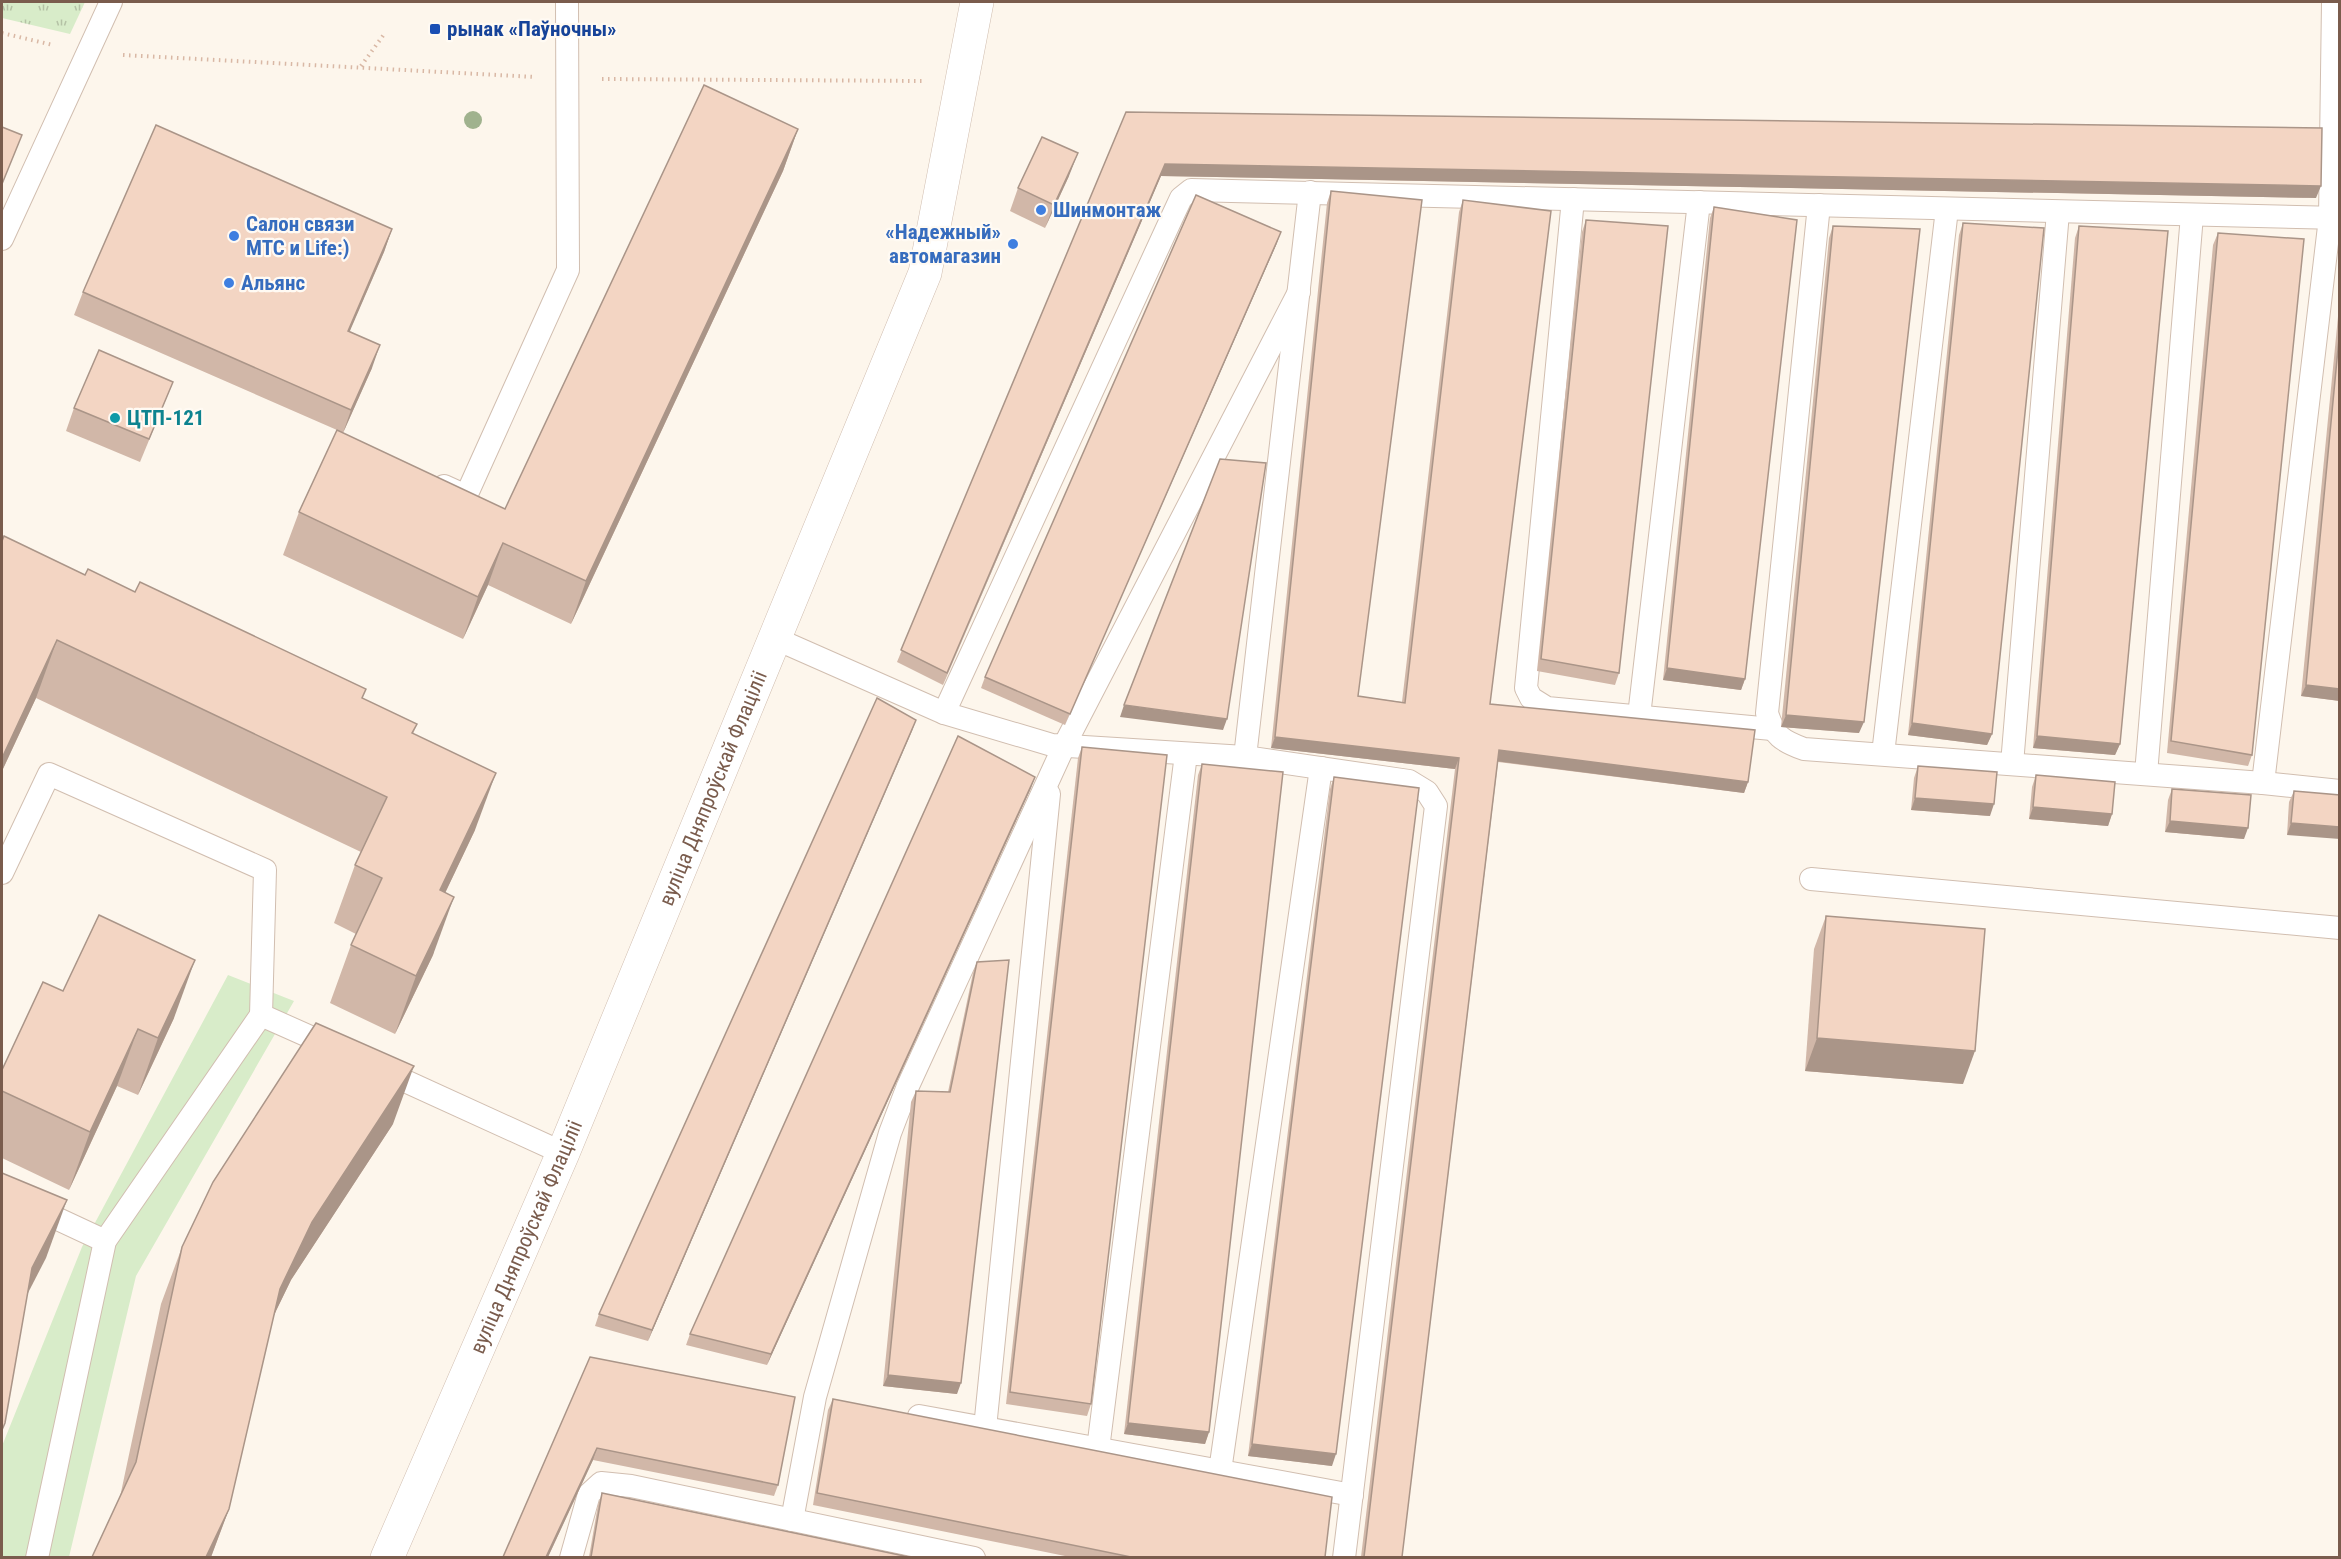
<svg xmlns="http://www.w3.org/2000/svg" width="2341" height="1559" font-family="'Roboto Condensed',sans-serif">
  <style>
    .grass { fill: url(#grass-tufts) }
    .park { fill: #d8ecc9 }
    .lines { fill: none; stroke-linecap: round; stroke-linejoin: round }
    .service-casing { stroke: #d1beb0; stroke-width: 24 }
    .minor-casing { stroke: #d1beb0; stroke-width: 34 }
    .path { stroke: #d9b8a5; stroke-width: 4; stroke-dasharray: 1.5 4.5; stroke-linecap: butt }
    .service { stroke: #fff; stroke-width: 22 }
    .minor { stroke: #fff; stroke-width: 33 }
    .tree { fill: #a0b28e }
    .wall { fill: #d1b7a8 }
    .shaded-wall { fill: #aa9588 }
    .building { fill: #f3d5c3; stroke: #aa9588; stroke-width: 1.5 }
    .transit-dot { fill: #1a4fb4; stroke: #fffaf3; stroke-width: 2 }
    .shop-dot { fill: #3f7fe0; stroke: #fffaf3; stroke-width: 2 }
    .culture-dot { fill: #0f9aa8; stroke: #fffaf3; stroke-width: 2 }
    .labels { text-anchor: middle; stroke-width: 4.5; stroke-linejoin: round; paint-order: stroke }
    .transit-label { font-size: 21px; font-weight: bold; fill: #164399; stroke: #fffaf3; text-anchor: start }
    .shop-label { font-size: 21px; font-weight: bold; fill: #366cbe; stroke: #fffaf3; text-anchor: start }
    .culture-label { font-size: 21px; font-weight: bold; fill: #0d838f; stroke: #fffaf3; text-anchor: start }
    .street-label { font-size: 21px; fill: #7a5c4d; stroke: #fffaf3 }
  </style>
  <defs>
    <pattern id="grass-tufts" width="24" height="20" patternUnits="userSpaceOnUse" patternTransform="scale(1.5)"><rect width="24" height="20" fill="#d8ecc9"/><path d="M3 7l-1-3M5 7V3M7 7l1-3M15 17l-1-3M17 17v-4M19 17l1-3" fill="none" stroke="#b4c2a5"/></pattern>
  </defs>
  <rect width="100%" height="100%" fill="#fdf6ec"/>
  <polygon class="grass" points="2,2 85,2 70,34 2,18"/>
  <polygon class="park" points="228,975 294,1001 136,1276 69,1557 2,1557 2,1446 82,1247"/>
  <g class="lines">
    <defs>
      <g id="service">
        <polyline points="1573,199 1526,688 1531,698 1547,708 1772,729"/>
        <path d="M 1819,205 L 1767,713 C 1774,736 1782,741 1804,749 L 2263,783 L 2340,791"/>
        <polyline points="2,239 111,2"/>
        <polyline points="444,486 466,496 568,270 567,2"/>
        <polyline points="774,638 944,713 1052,745 1245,757 1409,781 1427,792 1436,806 1344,1558"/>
        <polyline points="944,713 1174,213 1181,198 1191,190 2340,218"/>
        <polyline points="1639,716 1699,202"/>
        <polyline points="1883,754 1947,209"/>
        <polyline points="1245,757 1310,192"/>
        <polyline points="2012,764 2058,212"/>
        <polyline points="2146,774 2192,215"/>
        <polyline points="2263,783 2330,218 2333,2"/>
        <polyline points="2,873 49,774 265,870 261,1015"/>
        <polyline points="1811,879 2340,928"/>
        <polyline points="381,1070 563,1153"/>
        <polyline points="2,1193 105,1241"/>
        <polyline points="919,1416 1352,1495"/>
        <polyline points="985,1428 1049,794"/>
        <polyline points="1098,1449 1186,754"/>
        <polyline points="1220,1471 1321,768"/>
        <polyline points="792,1520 815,1397 890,1133 908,1086 1064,746 1299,292"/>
        <polyline points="37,1558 105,1241 261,1015 335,1048"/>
        <polyline points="571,1558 589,1494 601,1483 631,1486 974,1558"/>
      </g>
      <g id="minor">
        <path id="s1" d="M 387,1558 L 563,1153 L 925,273 L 977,2"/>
      </g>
    </defs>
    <use href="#service" class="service-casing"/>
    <use href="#minor" class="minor-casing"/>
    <g class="path">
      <polyline points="2,33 53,45"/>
      <polyline points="123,55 535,77"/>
      <polyline points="361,66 385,33"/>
      <polyline points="602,79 922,81"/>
    </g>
    <use href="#service" class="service"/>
    <use href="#minor" class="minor"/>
  </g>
  <circle class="tree" cx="473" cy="120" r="9"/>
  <g class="wall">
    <polygon points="1126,112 2316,198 1161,176 943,685 897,662"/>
    <polygon points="798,129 783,171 571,624 488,585 463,639 283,555 299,512 337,430 74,315 83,292 392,229 384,252 349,332 372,368 343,433 505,509"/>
    <polygon points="1069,176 1045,228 1010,211 1018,188"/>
    <polygon points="1331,191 1358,696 1402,702 1459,212 1463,200 1490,704 1748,782 1744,793 1498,762 1402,1557 1361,1557 1455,769 1271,748 1327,203"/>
    <polygon points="1714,207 1745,679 1741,690 1663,680 1710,218"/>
    <polygon points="1586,220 1619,673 1615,685 1537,671 1582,232"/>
    <polygon points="1963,223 1992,734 1987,745 1908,735 1959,235"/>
    <polygon points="1833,226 1859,733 1781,727 1829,238"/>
    <polygon points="2079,226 2120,744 2115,755 2033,748 2075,238"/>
    <polygon points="2218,233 2252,755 2248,766 2167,753 2213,245"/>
    <polygon points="1277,243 1065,725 981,688 985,677"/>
    <polygon points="2340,296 2340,701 2301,696"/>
    <polygon points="173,382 164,404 140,462 66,431 74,408"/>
    <polygon points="2,541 85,575 135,592 417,724 413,734 475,830 445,893 433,955 395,1034 330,1003 351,945 356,934 334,923 355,865 361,852 36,698 2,771"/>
    <polygon points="916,720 648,1341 595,1326 599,1314"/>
    <polygon points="1082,747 1091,1404 1087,1416 1006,1404 1078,758"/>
    <polygon points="1202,764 1209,1432 1205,1444 1124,1434 1198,775"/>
    <polygon points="1918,766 1990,816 1911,810 1914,778"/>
    <polygon points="2036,775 2112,814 2108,826 2029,819 2032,787"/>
    <polygon points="1334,777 1332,1466 1248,1456 1330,789"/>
    <polygon points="1031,788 767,1365 686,1345 690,1334"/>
    <polygon points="2172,789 2244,839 2165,832 2168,800"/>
    <polygon points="2294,791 2340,795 2287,835 2289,802"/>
    <polygon points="1826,916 1963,1084 1805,1071 1814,949"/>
    <polygon points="977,962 957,1394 883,1386 911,1102 916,1091 948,1092 973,973"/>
    <polygon points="63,991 174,1018 138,1095 117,1086 69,1190 2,1158 2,1070"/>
    <polygon points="393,1124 291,1280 274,1315 229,1509 211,1557 92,1557 120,1497 161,1304 182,1247"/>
    <polygon points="590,1357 778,1485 774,1496 593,1460 548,1557 503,1557"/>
    <polygon points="833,1399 1325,1557 1070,1557 813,1505 828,1410"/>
    <polygon points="602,1493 909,1557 589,1557 598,1505"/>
  </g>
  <g class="shaded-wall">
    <polygon points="798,129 783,171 571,624 586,581"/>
    <polygon points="1078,153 1069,176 1045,228 1054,205"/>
    <polygon points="1165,164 2321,186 2316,198 1161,176 943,685"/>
    <polygon points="392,229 384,252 340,354 348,331"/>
    <polygon points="1281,232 1277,243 1065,725 1070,714"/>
    <polygon points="380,345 372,368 343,433 351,410"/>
    <polygon points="503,543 488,585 463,639 478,597"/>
    <polygon points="57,640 36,698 2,771 2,758"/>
    <polygon points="1667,668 1745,679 1741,690 1663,680"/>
    <polygon points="2306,685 2340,689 2340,701 2301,696"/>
    <polygon points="1124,705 1227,719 1223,730 1120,717"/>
    <polygon points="1786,715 1864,722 1859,733 1781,727"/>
    <polygon points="916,720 912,731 648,1341 652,1330"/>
    <polygon points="1912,723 1992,734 1987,745 1908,735"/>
    <polygon points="2037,736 2120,744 2115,755 2033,748"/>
    <polygon points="1275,737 1459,758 1455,769 1271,748"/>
    <polygon points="1499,750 1748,782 1744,793 1495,761"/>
    <polygon points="496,773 475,830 419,948 440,890"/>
    <polygon points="1035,777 1031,788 767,1365 771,1354"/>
    <polygon points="1915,798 1994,804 1990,816 1911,810"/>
    <polygon points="2033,807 2112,814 2108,826 2029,819"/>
    <polygon points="2170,821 2248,828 2244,839 2165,832"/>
    <polygon points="2291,823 2340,827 2340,839 2287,835"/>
    <polygon points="454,897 433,955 395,1034 416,976"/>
    <polygon points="195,960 174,1018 138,1095 158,1038"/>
    <polygon points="138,1029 117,1086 69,1190 90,1132"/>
    <polygon points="1817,1038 1975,1051 1963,1084 1805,1071"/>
    <polygon points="414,1066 393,1124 291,1280 259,1346 280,1289 312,1222"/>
    <polygon points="67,1200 46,1258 11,1326 32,1268"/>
    <polygon points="888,1375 961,1383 957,1394 883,1386"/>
    <polygon points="1128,1423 1209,1432 1205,1444 1124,1434"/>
    <polygon points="1252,1444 1336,1454 1332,1466 1248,1456"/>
    <polygon points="597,1448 593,1460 548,1557 546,1557"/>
    <polygon points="229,1509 211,1557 206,1557"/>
  </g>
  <g class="building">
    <polygon points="704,85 798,129 586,581 503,543 478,597 299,512 337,430 505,509"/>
    <polygon points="1126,112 2322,128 2321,186 1165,164 947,673 901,650"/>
    <polygon points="156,125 392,229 348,331 380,345 351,410 83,292"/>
    <polygon points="2,127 22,135 2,184"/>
    <polygon points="1042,137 1078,153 1054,205 1018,188"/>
    <polygon points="1331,191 1422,200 1358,696 1405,703 1463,200 1551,211 1490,704 1755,730 1748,782 1499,750 1402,1557 1364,1557 1459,758 1275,737"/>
    <polygon points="1196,195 1281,232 1070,714 985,677"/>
    <polygon points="1714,207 1797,220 1745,679 1667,668"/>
    <polygon points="1586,220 1668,226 1619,673 1541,659"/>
    <polygon points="1963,223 2044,228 1992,734 1912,723"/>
    <polygon points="1833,226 1920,229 1864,722 1786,715"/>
    <polygon points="2079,226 2168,231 2120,744 2037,736"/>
    <polygon points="2218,233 2304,239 2252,755 2171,741"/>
    <polygon points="2340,328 2340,689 2306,685"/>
    <polygon points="99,350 173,382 149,439 74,408"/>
    <polygon points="1220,459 1266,463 1227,719 1124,705"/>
    <polygon points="4,536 85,575 88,569 135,592 140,582 366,689 362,698 417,724 412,733 496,773 440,890 454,897 416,976 351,945 382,878 355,865 387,797 57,640 2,758 2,541"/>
    <polygon points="877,698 916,720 652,1330 599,1314"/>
    <polygon points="958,736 1035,777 771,1354 690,1334"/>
    <polygon points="1082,747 1167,755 1091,1404 1010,1392"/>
    <polygon points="1202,764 1283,772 1209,1432 1128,1423"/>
    <polygon points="1918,766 1997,772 1994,804 1915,798"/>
    <polygon points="2036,775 2115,782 2112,814 2033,807"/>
    <polygon points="1334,777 1419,788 1336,1454 1252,1444"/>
    <polygon points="2172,789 2251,795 2248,828 2170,821"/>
    <polygon points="2294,791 2340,795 2340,827 2291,823"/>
    <polygon points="99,915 195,960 158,1038 138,1029 90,1132 2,1091 2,1070 43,982 63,991"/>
    <polygon points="1826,916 1985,929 1975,1051 1817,1038"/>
    <polygon points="1009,960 961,1383 888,1375 916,1091 950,1092 977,962"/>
    <polygon points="316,1023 414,1066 312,1222 280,1289 229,1509 206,1557 92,1557 136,1462 182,1247 213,1182"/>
    <polygon points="2,1173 67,1200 32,1268 5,1423 2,1430"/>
    <polygon points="590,1357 795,1397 778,1485 597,1448 546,1557 503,1557"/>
    <polygon points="833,1399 1332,1497 1325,1557 1131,1557 817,1493"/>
    <polygon points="602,1493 909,1557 591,1557"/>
  </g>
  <rect class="transit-dot" x="429" y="23" width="12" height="12" rx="3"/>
  <g class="shop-dot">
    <circle cx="1041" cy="210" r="6"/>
    <circle cx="234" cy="236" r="6"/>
    <circle cx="1013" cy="244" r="6"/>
    <circle cx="229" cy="283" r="6"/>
  </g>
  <circle class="culture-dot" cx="115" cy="418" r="6"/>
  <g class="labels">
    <g class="transit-label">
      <text x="447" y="36">рынак «Паўночны»</text>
    </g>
    <g class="shop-label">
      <text x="1053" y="217">Шинмонтаж</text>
      <text x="246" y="231">Салон связи<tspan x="246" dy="24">МТС и Life:)</tspan></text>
      <text x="1001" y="239" text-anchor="end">«Надежный»<tspan x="1001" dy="24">автомагазин</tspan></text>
      <text x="241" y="290">Альянс</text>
    </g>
    <g class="culture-label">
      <text x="127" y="425">ЦТП-121</text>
    </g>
    <g class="street-label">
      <text dy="7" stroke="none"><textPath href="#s1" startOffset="836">вуліца Дняпроўскай Флаціліі</textPath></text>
      <text dy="7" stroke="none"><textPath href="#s1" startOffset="350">вуліца Дняпроўскай Флаціліі</textPath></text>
    </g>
  </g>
  <rect width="2341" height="1559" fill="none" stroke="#7a5c4d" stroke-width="6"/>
</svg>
